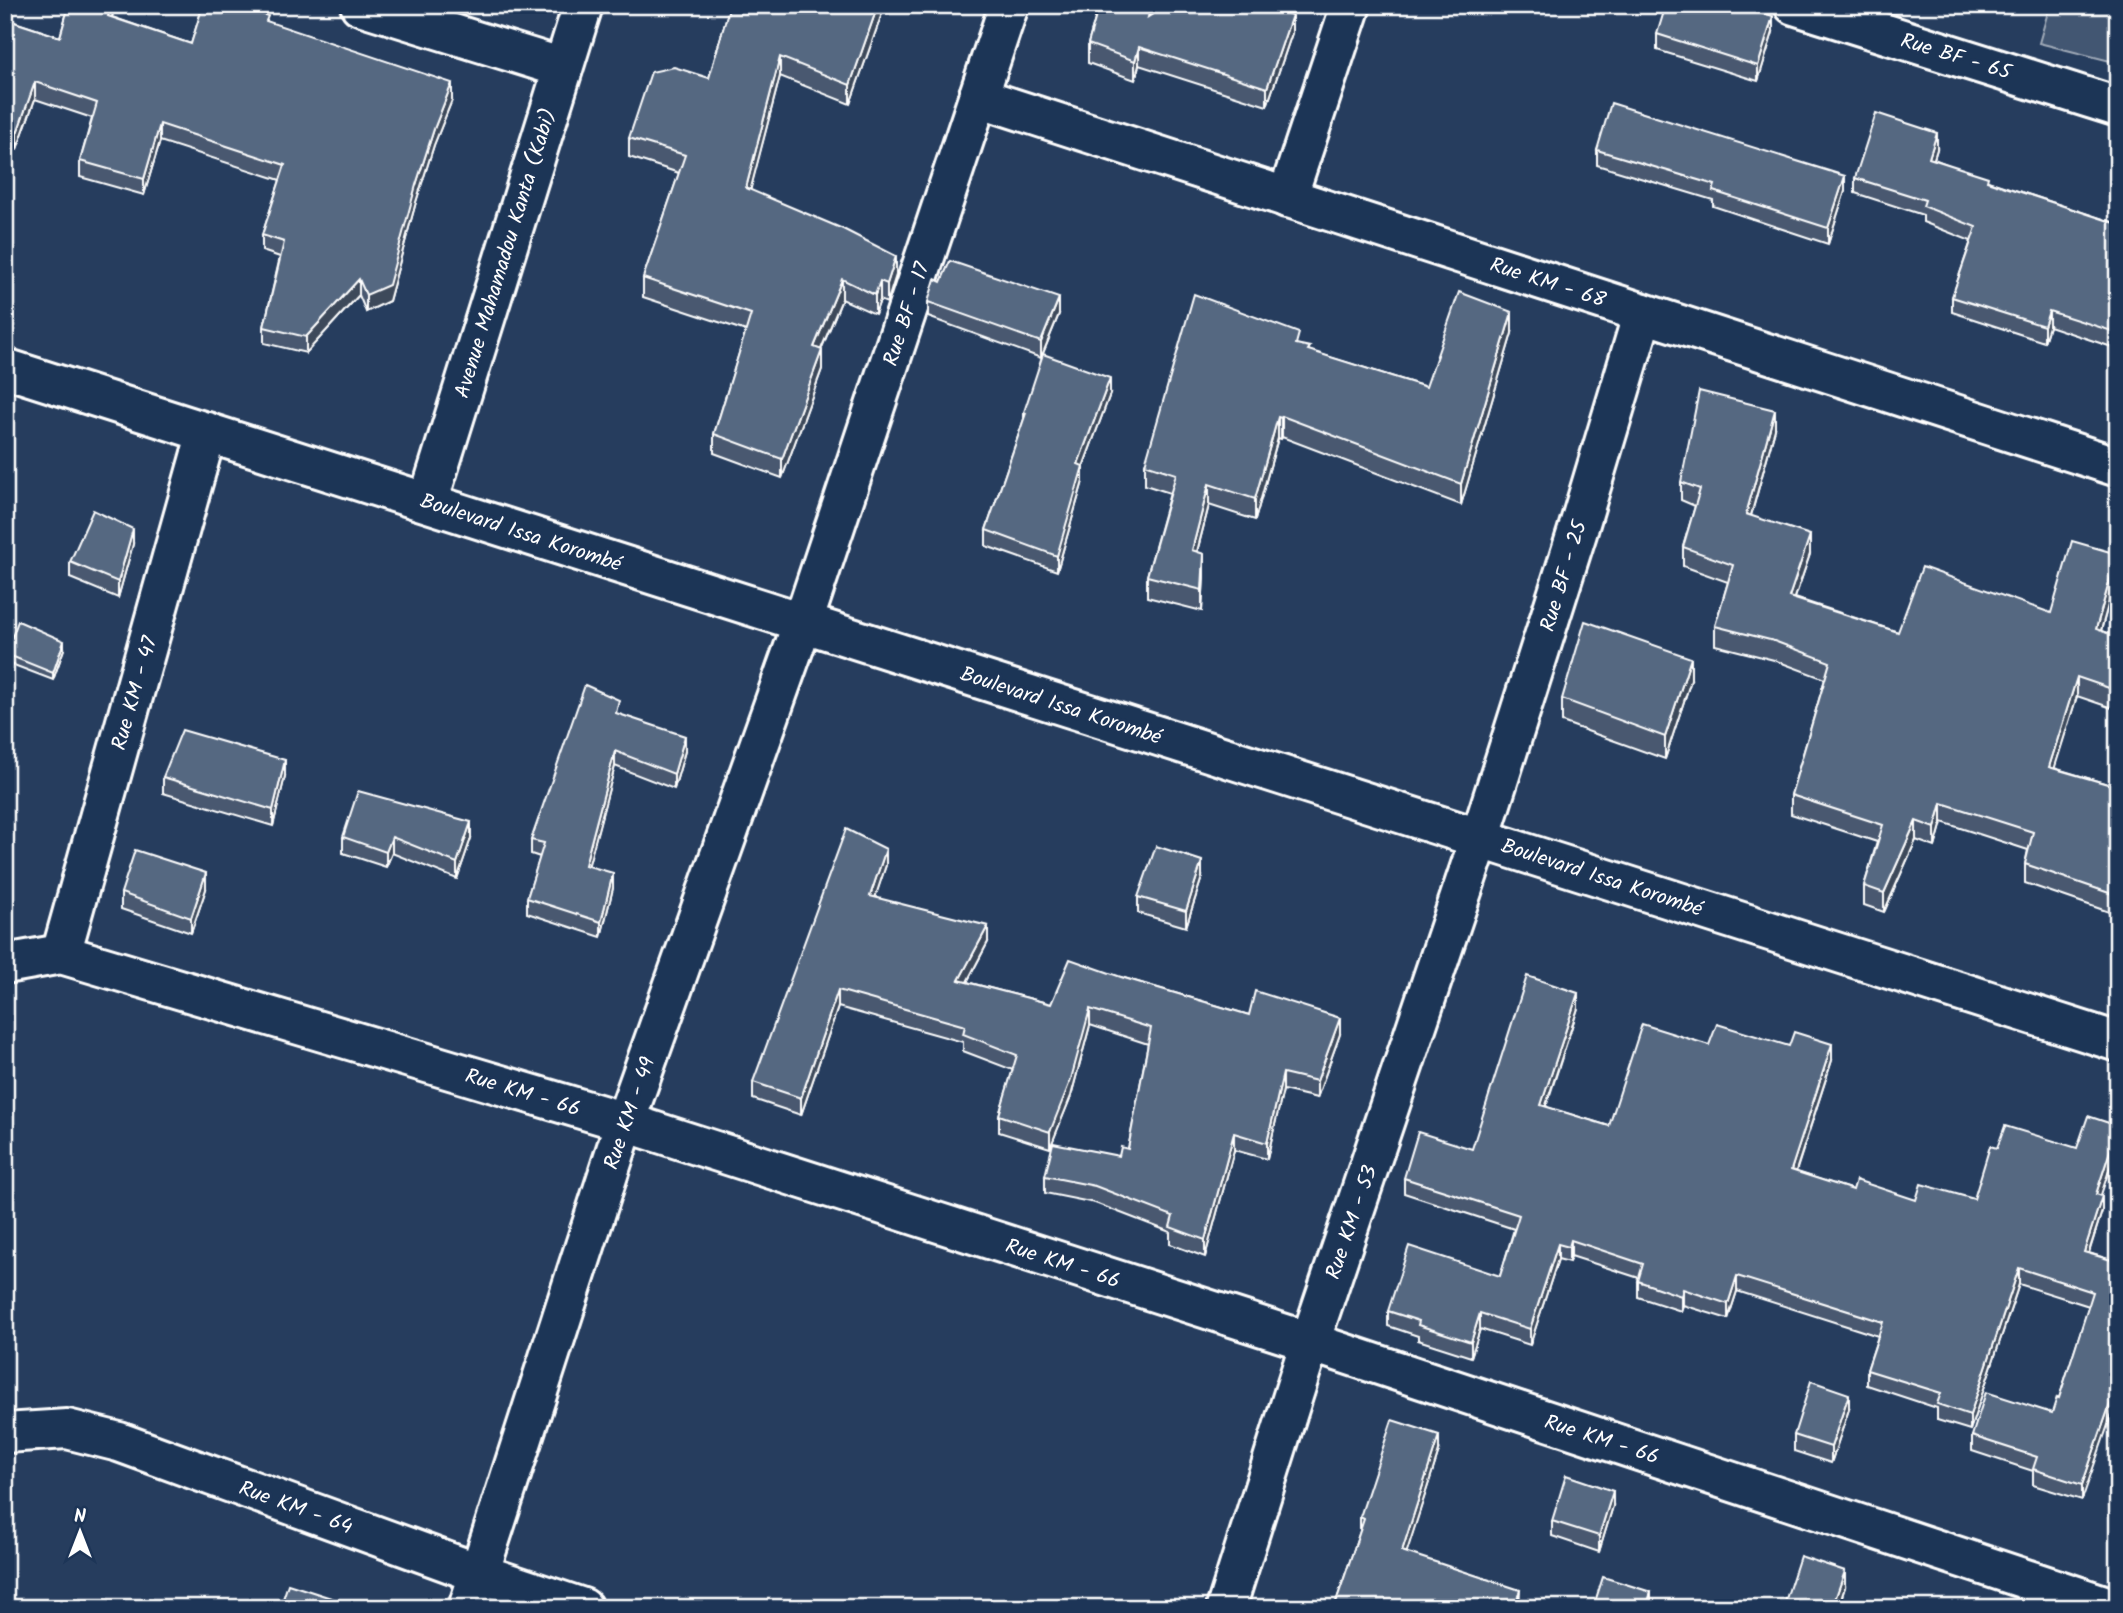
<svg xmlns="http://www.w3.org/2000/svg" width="2123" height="1613" font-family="Kalam,sans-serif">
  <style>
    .green { fill: #425672; stroke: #a0aab8; stroke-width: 2 }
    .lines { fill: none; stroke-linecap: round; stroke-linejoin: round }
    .minor-casing { stroke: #fff; stroke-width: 44 }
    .tertiary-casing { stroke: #fff; stroke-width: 44 }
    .minor { stroke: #1d3557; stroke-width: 38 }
    .tertiary { stroke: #1d3557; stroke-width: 38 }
    .wall { fill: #49596f; stroke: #fff; stroke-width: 2 }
    .shaded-wall { fill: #3c485a; stroke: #fff; stroke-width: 2 }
    .building { fill: #556781; stroke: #fff; stroke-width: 2 }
    .labels { text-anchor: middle; stroke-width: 6; stroke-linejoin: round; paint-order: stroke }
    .street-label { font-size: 21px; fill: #fff; stroke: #1d3557 }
  </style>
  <rect width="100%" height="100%" fill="#263d5e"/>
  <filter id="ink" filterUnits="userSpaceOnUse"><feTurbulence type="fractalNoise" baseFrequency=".0143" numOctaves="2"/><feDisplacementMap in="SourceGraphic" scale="14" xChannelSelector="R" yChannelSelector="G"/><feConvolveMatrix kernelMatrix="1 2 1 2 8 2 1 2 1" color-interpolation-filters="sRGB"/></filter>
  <g filter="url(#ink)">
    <polygon class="green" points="2050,5 2118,5 2118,63 2039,43"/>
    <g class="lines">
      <defs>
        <g id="minor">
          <polyline points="360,5 563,68"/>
          <polyline points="1794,5 2118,107"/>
          <polyline points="978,97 2118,467"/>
          <polyline points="1287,198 1351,5"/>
          <polyline points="428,502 583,5"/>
          <polyline points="61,954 207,432"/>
          <polyline points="5,964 61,954 625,1122 1310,1342 2113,1608"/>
          <polyline points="5,1433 67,1429 119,1442 478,1573 583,1608"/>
          <polyline points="468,1608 625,1122 803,622 1009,5"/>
          <polyline points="1226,1608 1310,1342 1480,838 1577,533 1643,313"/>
        </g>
        <polyline id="tertiary" points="5,368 2118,1042"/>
      </defs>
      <use href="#minor" class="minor-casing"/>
      <use href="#tertiary" class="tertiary-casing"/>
      <use href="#minor" class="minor"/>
      <use href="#tertiary" class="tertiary"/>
    </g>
    <g class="wall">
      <polygon points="69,5 115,5 112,17 191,44 203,5 261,5 259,13 268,22 452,100 434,145 416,202 389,301 366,312 359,295 306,353 264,343 264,327 280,257 262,251 262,235 280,180 160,141 144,195 80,177 80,161 92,118 35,99 17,149 5,145 5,19 60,37"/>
      <polygon points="730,5 885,5 850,104 780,76 750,190 896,275 887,303 880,300 875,314 842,299 821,350 822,369 782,478 714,453 714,434 746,331 643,297 643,278 679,173 629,157 629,138 709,78"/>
      <polygon points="1099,5 1157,5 1155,13 1292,33 1267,106 1139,65 1135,80 1088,63 1088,44"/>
      <polygon points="1773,32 1758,81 1657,50 1657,34"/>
      <polygon points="1937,149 1934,159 1988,181 2115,223 2118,215 2118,349 2049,326 2044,342 1952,312 1952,297 1971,241 1923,222 1923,215 1855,193 1855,178"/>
      <polygon points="1597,150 1845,191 1828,244 1713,206 1713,200 1597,165"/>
      <polygon points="928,302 1059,314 1041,358 928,317"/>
      <polygon points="1512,333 1461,505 1282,437 1281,439 1278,438 1255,520 1209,505 1197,552 1204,575 1202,611 1147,597 1147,576 1170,493 1145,485 1145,464 1299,345 1310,351 1426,387"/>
      <polygon points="1110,394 1083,467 1083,481 1057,571 986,546 986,530 1024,419 1024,412"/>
      <polygon points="1775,429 1751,516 1810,554 1795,598 1898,632 2051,613 2117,573 2101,631 2118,637 2118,710 2077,696 2054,768 2118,787 2118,915 2025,883 2025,864 2028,850 1942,822 1935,847 1916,840 1884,912 1864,905 1864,886 1877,842 1791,814 1791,795 1825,679 1774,660 1715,645 1715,626 1728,582 1683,566 1683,547 1695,506 1681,500 1681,482"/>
      <polygon points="133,544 118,598 70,578 70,562"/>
      <polygon points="64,649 53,680 6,662 6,654"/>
      <polygon points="1691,680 1665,759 1562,722 1562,699"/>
      <polygon points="619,714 685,751 674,789 615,766 588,866 613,888 601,937 527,913 527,898 540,857 531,854 531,840"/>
      <polygon points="285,776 273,826 163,793 163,777"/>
      <polygon points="343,837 471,838 457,879 392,853 386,867 343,853"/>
      <polygon points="886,865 875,897 988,942 967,982 1051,1004 1121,977 1249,1015 1340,1034 1317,1098 1283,1090 1267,1159 1234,1150 1205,1257 1170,1244 1170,1232 1095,1203 1045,1193 1045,1176 1119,1156 1128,1149 1148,1044 1090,1025 1071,1096 1050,1148 999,1132 999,1115 1013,1070 963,1051 963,1042 838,1007 801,1115 753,1099 753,1082"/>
      <polygon points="1202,877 1186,927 1138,913 1138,897"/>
      <polygon points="206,889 191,933 121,909 121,893"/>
      <polygon points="1578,1008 1546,1107 1609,1126 1709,1045 1832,1060 1796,1172 1853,1190 1916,1200 2100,1196 2102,1211 2089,1253 2118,1262 2082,1500 2033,1485 2033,1471 1972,1451 1972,1436 2052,1413 2059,1398 2089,1306 2019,1284 1970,1430 1937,1420 1937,1408 1867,1385 1867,1370 1878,1336 1737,1291 1728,1319 1683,1305 1681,1311 1638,1297 1638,1281 1639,1278 1571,1256 1569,1262 1558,1259 1530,1345 1480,1329 1471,1357 1418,1340 1418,1336 1388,1326 1388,1311 1500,1276 1514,1229 1404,1193 1404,1178 1472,1149"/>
      <polygon points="1849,1409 1831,1463 1794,1451 1794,1435"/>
      <polygon points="1439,1451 1406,1553 1520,1606 1519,1608 1334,1608 1360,1531 1360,1517"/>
      <polygon points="1613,1506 1599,1552 1552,1536 1552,1521"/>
      <polygon points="1845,1587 1838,1608 1785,1608 1785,1602"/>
    </g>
    <g class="shaded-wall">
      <polygon points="111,5 115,5 108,32 108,16"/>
      <polygon points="256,5 261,5 254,28 254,11"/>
      <polygon points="878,5 885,5 850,104 850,85"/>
      <polygon points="1151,5 1157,5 1148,35 1148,17"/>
      <polygon points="1292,15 1292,33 1267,106 1267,88"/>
      <polygon points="1773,16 1773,32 1758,81 1758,66"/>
      <polygon points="1139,47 1139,65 1135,80 1135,61"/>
      <polygon points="780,57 780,76 746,207 746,188"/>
      <polygon points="35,82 35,99 17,149 17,133"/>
      <polygon points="452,83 452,100 434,145 416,202 389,301 366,312 366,295 416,185 434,129"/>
      <polygon points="160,124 160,141 144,195 144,179"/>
      <polygon points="1937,133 1937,149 1929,174 1929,158"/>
      <polygon points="1845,176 1845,191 1828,244 1828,228"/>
      <polygon points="896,256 896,275 887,303 887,284"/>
      <polygon points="359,279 359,295 306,353 306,337"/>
      <polygon points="842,279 842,299 814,366 814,347"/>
      <polygon points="880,281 880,300 875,314 875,295"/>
      <polygon points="1059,298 1059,314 1041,358 1041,342"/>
      <polygon points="2049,311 2049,326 2044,342 2044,326"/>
      <polygon points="1512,312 1512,333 1461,505 1461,484"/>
      <polygon points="822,350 822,369 782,478 782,459"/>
      <polygon points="1110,378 1110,394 1083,467 1083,481 1057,571 1057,556 1078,464"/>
      <polygon points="1775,410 1775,429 1746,533 1746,514"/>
      <polygon points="1282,416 1282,437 1281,439 1281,418"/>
      <polygon points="1278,417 1278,438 1255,520 1255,499"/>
      <polygon points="1209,484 1209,505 1192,571 1192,550"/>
      <polygon points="133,529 133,544 118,598 118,582"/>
      <polygon points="1810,535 1810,554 1789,615 1789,597"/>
      <polygon points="1204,554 1204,575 1202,611 1202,590"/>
      <polygon points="2117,554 2117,573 2096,648 2096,629"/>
      <polygon points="64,641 64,649 53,680 53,673"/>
      <polygon points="1691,658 1691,680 1665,759 1665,737"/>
      <polygon points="2077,677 2077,696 2049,786 2049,767"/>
      <polygon points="685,736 685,751 674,789 674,774"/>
      <polygon points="615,751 615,766 585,879 585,865"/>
      <polygon points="285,760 285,776 273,826 273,810"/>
      <polygon points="1942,803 1942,822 1935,847 1935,828"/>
      <polygon points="1916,821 1916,840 1884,912 1884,893"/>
      <polygon points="471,822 471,838 457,879 457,863"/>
      <polygon points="392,837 392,853 386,867 386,852"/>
      <polygon points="886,849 886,865 870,913 870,896"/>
      <polygon points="1202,861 1202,877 1186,927 1186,911"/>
      <polygon points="206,873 206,889 191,933 191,918"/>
      <polygon points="613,873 613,888 601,937 601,922"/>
      <polygon points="988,926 988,942 959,997 959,980"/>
      <polygon points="838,990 838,1007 801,1115 801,1098"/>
      <polygon points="1578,993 1578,1008 1541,1120 1541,1105"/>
      <polygon points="1090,1009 1090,1025 1071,1096 1050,1148 1050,1132"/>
      <polygon points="1340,1018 1340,1034 1317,1098 1317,1081"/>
      <polygon points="1832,1044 1832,1060 1791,1186 1791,1170"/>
      <polygon points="1283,1073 1283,1090 1267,1159 1267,1143"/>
      <polygon points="2118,1127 2118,1143 2096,1210 2096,1194"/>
      <polygon points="1234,1133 1234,1150 1205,1257 1205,1240"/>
      <polygon points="2102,1196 2102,1211 2084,1267 2084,1252"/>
      <polygon points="1571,1240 1571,1256 1569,1262 1569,1247"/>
      <polygon points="1558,1244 1558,1259 1530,1345 1530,1329"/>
      <polygon points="2019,1268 2019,1284 1970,1430 1970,1415"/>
      <polygon points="1737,1276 1737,1291 1728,1319 1728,1304"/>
      <polygon points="1683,1289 1683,1305 1681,1311 1681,1296"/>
      <polygon points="1480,1313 1480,1329 1471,1357 1471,1342"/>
      <polygon points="2118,1381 2118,1396 2082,1500 2082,1485"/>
      <polygon points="1849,1394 1849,1409 1831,1463 1831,1447"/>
      <polygon points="1439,1435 1439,1451 1402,1567 1402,1551"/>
      <polygon points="1613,1491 1613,1506 1599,1552 1599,1536"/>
      <polygon points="1845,1571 1845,1587 1838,1608 1832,1608"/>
      <polygon points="1520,1590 1519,1608 1514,1608"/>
      <polygon points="1651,1592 1651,1608 1646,1608"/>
    </g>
    <g class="building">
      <polygon points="69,5 111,5 108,16 191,44 203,5 256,5 254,11 268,16 266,21 452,83 434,129 416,185 389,285 366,295 359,279 306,337 264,327 284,242 262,235 285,165 160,124 144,179 80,161 97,103 35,82 17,133 5,129 5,19 60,37"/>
      <polygon points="730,5 878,5 850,85 780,57 746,188 843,229 896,256 887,284 880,281 875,295 842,279 814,347 822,350 782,459 714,434 751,314 643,278 685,155 629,138 651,72 674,67 709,78"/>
      <polygon points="1099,5 1151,5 1148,17 1167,5 1265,5 1292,15 1267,88 1139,47 1135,61 1088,44"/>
      <polygon points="1666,5 1737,5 1773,16 1758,66 1657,34"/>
      <polygon points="1611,103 1845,176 1828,228 1713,191 1715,185 1597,150"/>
      <polygon points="1876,113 1937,133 1929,158 1988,177 1987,181 2115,223 2118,215 2118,333 2049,311 2044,326 1952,297 1976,227 1923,206 1925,200 1855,178"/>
      <polygon points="950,261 1059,298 1041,342 928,302 935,279 941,282"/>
      <polygon points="1459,292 1512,312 1461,484 1282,416 1281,418 1278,417 1255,499 1209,484 1192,550 1204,554 1202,590 1147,576 1176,474 1145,464 1194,294 1299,333 1296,344 1310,347 1308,350 1426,387"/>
      <polygon points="1043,354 1110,378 1078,464 1083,466 1057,556 986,530 1026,413 1024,412"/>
      <polygon points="1699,391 1775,410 1746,514 1810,535 1789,597 1898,632 1922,567 2051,613 2072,541 2117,554 2096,629 2118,637 2118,691 2077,677 2049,767 2118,787 2118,896 2025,864 2033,832 1942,803 1935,828 1916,821 1884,893 1864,886 1883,825 1791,795 1830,662 1774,641 1715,626 1733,565 1683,547 1700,489 1681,482"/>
      <polygon points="93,510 133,529 118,582 70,562"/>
      <polygon points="18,621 64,641 53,673 6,654"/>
      <polygon points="1585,621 1691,658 1665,737 1562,699"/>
      <polygon points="585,685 619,700 616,713 685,736 674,774 615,751 585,865 613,873 601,922 527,898 544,843 531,840"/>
      <polygon points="182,730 285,760 273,810 163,777"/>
      <polygon points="358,791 471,822 457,863 392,837 386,852 343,837"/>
      <polygon points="846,829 886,849 870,896 988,926 959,980 1051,1004 1070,959 1121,977 1249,1015 1255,991 1340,1018 1317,1081 1283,1073 1267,1143 1234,1133 1205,1240 1170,1227 1173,1216 1095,1186 1045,1176 1053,1143 1119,1156 1121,1147 1128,1149 1151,1028 1090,1009 1071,1079 1050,1132 999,1115 1017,1055 963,1034 965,1026 838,990 801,1098 753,1082"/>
      <polygon points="1156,846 1202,861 1186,911 1138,897"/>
      <polygon points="135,850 206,873 191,918 121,893"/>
      <polygon points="1527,976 1578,993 1541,1105 1609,1126 1642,1024 1709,1045 1717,1024 1789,1046 1794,1032 1832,1044 1791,1170 1853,1190 1856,1180 1916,1200 1921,1184 1974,1199 1990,1146 1997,1148 2005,1126 2077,1148 2088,1116 2118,1126 2096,1194 2102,1196 2084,1252 2118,1262 2118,1381 2082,1485 2033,1469 2037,1457 1972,1436 1986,1392 2052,1413 2057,1397 2059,1398 2093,1292 2019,1268 1970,1415 1937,1404 1941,1393 1867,1370 1883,1322 1737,1276 1728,1304 1683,1289 1681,1296 1638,1281 1643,1264 1571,1240 1569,1247 1558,1244 1530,1329 1480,1313 1471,1342 1418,1325 1419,1321 1388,1311 1409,1246 1500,1276 1519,1215 1404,1178 1418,1132 1472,1149"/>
      <polygon points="1811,1381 1849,1394 1831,1447 1794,1435"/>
      <polygon points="1392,1420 1439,1435 1402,1551 1520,1590 1514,1608 1334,1608 1364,1519 1360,1517"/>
      <polygon points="1566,1475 1613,1491 1599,1536 1552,1521"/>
      <polygon points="1800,1556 1845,1571 1832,1608 1805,1608 1785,1602"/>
      <polygon points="1603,1577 1651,1592 1646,1608 1593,1608"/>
      <polygon points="288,1584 362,1608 280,1608"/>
    </g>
  </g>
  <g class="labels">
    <g class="street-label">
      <text transform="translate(1956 56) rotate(17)" y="7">Rue BF - 65</text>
      <text transform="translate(505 253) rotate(-73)" y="7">Avenue Mahamadou Kanta (Kabi)</text>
      <text transform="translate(1548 282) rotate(18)" y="7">Rue KM - 68</text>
      <text transform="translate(906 314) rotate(-72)" y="7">Rue BF - 17</text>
      <text transform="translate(521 532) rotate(18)" y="7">Boulevard Issa Korombé</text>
      <text transform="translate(1563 576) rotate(-73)" y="7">Rue BF - 25</text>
      <text transform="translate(134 693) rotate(-74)" y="7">Rue KM - 47</text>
      <text transform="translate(1061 705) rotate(18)" y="7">Boulevard Issa Korombé</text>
      <text transform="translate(1602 877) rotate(18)" y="7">Boulevard Issa Korombé</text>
      <text transform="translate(523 1092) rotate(17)" y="7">Rue KM - 66</text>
      <text transform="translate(629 1113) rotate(-71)" y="7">Rue KM - 49</text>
      <text transform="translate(1351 1222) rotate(-71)" y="7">Rue KM - 53</text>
      <text transform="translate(1063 1263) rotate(18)" y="7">Rue KM - 66</text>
      <text transform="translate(1602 1439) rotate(18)" y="7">Rue KM - 66</text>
      <text transform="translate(296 1507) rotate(20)" y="7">Rue KM - 64</text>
    </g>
  </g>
  <rect width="2123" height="1613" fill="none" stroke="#1d3557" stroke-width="28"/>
  <rect x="14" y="14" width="2095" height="1585" fill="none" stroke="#fff" stroke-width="2.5" filter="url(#ink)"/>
  <g transform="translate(80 1532)" stroke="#1d3557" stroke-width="5" paint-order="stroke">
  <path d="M0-5L12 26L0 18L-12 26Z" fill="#ffffff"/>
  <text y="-10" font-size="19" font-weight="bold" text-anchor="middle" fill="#ffffff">N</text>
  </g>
</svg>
